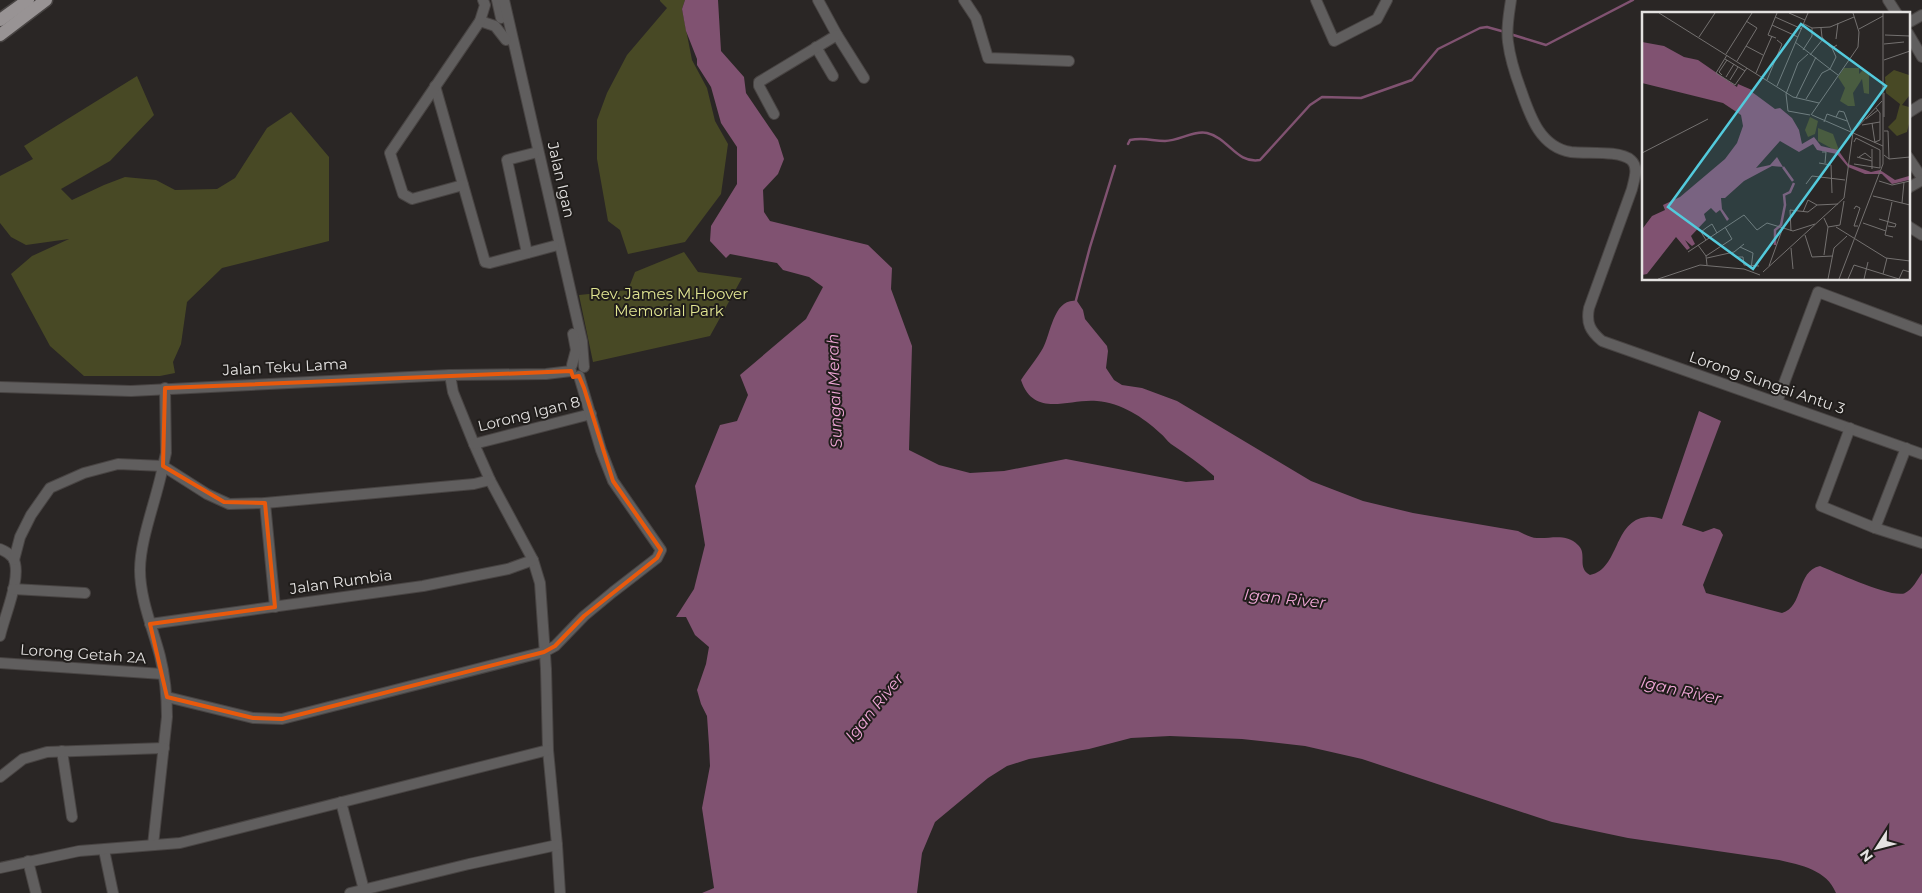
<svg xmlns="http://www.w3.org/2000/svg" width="1922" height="893" font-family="Montserrat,sans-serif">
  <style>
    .green { fill: #484925 }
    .water { fill: #805271 }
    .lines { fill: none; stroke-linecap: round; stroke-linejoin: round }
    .stream { stroke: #805271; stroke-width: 2.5 }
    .minor-casing { stroke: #484443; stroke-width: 12 }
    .major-casing { stroke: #484443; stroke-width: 15 }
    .minor { stroke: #605e5e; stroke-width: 10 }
    .major { stroke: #989394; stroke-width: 12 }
    .marked { fill: none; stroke: #e8590c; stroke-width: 4; stroke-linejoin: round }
    .labels { text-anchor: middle; stroke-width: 4; stroke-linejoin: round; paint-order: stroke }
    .street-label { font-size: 15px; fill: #e4e2e1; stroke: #201d1b }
    .park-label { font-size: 15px; fill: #e1e592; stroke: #201d1b }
    .water-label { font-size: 16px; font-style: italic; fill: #eea5d5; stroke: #201d1b }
    .inset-river { fill: none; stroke: #805271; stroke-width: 2.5 }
    .inset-road { fill: none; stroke: #747170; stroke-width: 1 }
    .view { fill: #53cadc; fill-opacity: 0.15; stroke: #53cadc; stroke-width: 2.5 }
    .inset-edge { fill: none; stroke: #e4e2e1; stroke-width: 2.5 }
  </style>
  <rect width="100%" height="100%" fill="#2a2625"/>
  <g class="green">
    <polygon points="660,0 685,0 682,9 692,60 707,88 715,121 728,144 721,194 685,242 628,254 620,230 608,221 597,159 597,120 607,93 627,55 667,8 660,1"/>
    <polygon points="137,76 154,115 110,161 61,189 72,200 104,185 125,177 156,180 175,190 217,189 235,178 267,128 291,112 329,157 329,241 222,268 187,302 181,344 173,362 175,373 160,376 84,376 50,346 11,274 32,256 69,239 26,245 11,237 0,223 0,176 33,159 24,146"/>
    <polygon points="684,252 698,272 742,278 710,336 593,362 579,295 628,290 635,272"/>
  </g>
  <path class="water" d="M 685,0 L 718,0 L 721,51 L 744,77 L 746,93 L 778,140 L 784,159 L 778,174 L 763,190 L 764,212 L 770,221 L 868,245 L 892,268 L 891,289 L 912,346 L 909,450 L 939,465 L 970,473 L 1004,471 L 1066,459 L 1186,482 L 1214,480 L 1214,476 C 1200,464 1186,454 1171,444 C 1167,441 1164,436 1160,433 C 1143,417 1121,403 1097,401 C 1069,398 1034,419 1021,380 C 1028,369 1037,359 1043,348 C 1051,333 1054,297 1077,301 L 1083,310 L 1085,319 L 1107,346 L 1108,351 L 1106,368 L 1114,380 L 1122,385 L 1142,388 L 1177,401 L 1311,481 L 1363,501 L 1413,513 L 1518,531 C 1524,534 1531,538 1537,538 C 1551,539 1566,533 1578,545 C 1588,554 1576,567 1590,575 C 1620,569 1613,520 1647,517 C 1652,516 1658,518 1662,519 L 1699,411 L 1721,421 L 1682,525 L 1703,532 L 1714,528 L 1720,530 L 1723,535 L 1703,585 L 1706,593 L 1782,613 C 1804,607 1796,571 1820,566 C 1835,572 1893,599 1905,593 C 1913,589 1917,580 1922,573 L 1922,893 L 1836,893 C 1827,870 1801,865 1779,860 L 1628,838 L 1552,822 L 1362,759 L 1305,746 L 1242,739 L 1170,736 L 1131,738 L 1089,749 L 1029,759 L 1007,766 L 988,778 L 935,822 L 922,853 L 917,893 L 702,893 L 714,888 L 702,808 L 710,766 L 709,745 L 707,716 L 701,704 L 697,690 L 706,664 L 709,647 L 695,635 L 686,617 L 676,617 L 694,589 L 705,545 L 695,486 L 720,425 L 737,421 L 748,395 L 740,375 L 806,319 L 823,287 L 809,277 L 783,270 L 777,263 L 730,254 L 726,258 L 710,241 L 711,226 L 737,184 L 737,147 L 721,123 L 711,87 L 697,65 L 697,59 L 686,31 L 682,9 Z"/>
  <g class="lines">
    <g class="stream">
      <polyline points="1510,34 1546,45 1633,0"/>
      <path d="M 1128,144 L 1130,140 C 1145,137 1152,141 1165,141 C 1179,141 1194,130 1207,133 C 1229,138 1236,164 1260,160 L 1310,105 L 1322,97 L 1361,98 L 1412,80 L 1438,49 L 1480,28 L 1487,27 L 1505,32"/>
      <polyline points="1075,304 1090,247 1115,166"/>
    </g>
    <defs>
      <g id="minor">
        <polyline points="497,0 501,18"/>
        <polyline points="504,0 582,341 584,367"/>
        <polyline points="818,0 837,35 864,78"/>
        <polyline points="964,0 976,18 988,58 1069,61"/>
        <polyline points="1316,0 1334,41 1377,19 1387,0"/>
        <path d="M 1511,0 C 1509,14 1506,28 1508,42 C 1510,58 1515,74 1521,90 C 1530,116 1540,147 1571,152 C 1587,154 1619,150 1631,160 C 1639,167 1634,180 1632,189 L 1589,308 C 1586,323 1590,331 1602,341 L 1922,454"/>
        <polyline points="1888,0 1897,14"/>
        <polyline points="480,21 495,26 506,40"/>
        <polyline points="1908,23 1922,15"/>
        <polyline points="1908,33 1922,57"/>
        <polyline points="816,47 833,76"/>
        <polyline points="435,86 485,262 490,263 554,246"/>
        <polyline points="1908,113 1922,104"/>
        <polyline points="774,114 759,86 759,82 837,35"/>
        <polyline points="1908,157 1922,178"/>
        <polyline points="463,185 412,199 403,194 390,153 480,21 485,5 483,0"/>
        <polyline points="1908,188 1922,180"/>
        <polyline points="1908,226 1922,235"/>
        <polyline points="527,253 507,160 534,153"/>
        <polyline points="572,365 576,350 573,334"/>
        <polyline points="450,375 453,392 474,444 490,480 533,560 540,583 546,669 548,750 557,845 560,893"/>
        <polyline points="0,387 131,391 450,375 546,374 571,371"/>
        <polyline points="165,388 166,453 163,466 207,494 229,504 265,503 474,484 490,480"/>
        <polyline points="1777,402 1818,292 1922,331"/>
        <polyline points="1850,428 1821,506 1875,528 1922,543"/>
        <polyline points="474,444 591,414"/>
        <polyline points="265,503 275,607"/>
        <polyline points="1875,528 1906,448"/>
        <path d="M 0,549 C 5,551 10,554 13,558 C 23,575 4,617 0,636"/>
        <path d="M 14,560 L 20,537 L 31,515 L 50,488 L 84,473 L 118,464 L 163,466 C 157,498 140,539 140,570 C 140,599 153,629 160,656 C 165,676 167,696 167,717 L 153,845"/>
        <polyline points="13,589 85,593"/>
        <polyline points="150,624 423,586 508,569 533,560"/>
        <polyline points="0,663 163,674"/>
        <polyline points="167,697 253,718 282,719 544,652 555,646 584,616 613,592 657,558 661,550 613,481 601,450 579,376"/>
        <polyline points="62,751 72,817"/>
        <polyline points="0,777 23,759 47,752 164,748"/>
        <polyline points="341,802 364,890"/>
        <polyline points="104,850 113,893"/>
        <polyline points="28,861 36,893"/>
        <polyline points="0,868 79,851 180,843 548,750"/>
        <polyline points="350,893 469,864 557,845"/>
      </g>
      <g id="major">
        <polyline points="0,20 28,0"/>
        <polyline points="0,35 46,0"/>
      </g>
    </defs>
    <use href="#minor" class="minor-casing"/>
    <use href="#major" class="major-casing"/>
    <use href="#minor" class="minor"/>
    <use href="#major" class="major"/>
  </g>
  <path class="marked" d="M 571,371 L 573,377 L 579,376 L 584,388 L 613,481 L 661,550 L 657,558 L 584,616 L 555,646 L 544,652 L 282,719 L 253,718 L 167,697 L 150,624 L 275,607 L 265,503 L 224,502 L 163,466 L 165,388 Z"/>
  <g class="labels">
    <g class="street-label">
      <text transform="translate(561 180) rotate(77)" y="5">Jalan Igan</text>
      <text transform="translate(285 367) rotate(-3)" y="5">Jalan Teku Lama</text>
      <text transform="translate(1767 383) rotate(19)" y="5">Lorong Sungai Antu 3</text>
      <text transform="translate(529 414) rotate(-14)" y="5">Lorong Igan 8</text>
      <text transform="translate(341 582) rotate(-8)" y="5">Jalan Rumbia</text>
      <text transform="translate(83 654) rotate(4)" y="5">Lorong Getah 2A</text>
    </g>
    <g class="park-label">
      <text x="669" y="299">Rev. James M.Hoover<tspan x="669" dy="17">Memorial Park</tspan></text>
    </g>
    <g class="water-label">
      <text transform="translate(834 391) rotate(-92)" y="6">Sungai Merah</text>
      <text transform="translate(1285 598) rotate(6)" y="6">Igan River</text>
      <text transform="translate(1681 690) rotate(12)" y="6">Igan River</text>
      <text transform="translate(874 707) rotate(-51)" y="6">Igan River</text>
    </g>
  </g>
  <g transform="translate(1642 12)">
    <rect width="268" height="268" fill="#2a2625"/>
    <path d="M 202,56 L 217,56 L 217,62 L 221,58 L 227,61 L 227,82 L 222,81 L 220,67 L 211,81 L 213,94 L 206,94 L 198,89 L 203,76 L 196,65 ZM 252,58 L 267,63 L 267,84 L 260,93 L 267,95 L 267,112 L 265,120 L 255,124 L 246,115 L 254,107 L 258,92 L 244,81 L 243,65 ZM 168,105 L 176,109 L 173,122 L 166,125 L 163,118 ZM 176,116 L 191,122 L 198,141 L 176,129 Z" fill="#484925"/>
    <path d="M 0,30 L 22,34 L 42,45 L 56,48 L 95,75 L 96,72 L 110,78 L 110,80 L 133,97 L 138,96 L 150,106 L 157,118 L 160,132 L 172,125 L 179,134 L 196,138 L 206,152 L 229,160 L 238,158 L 253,168 L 267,164 L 267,168 L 250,172 L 240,162 L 223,162 L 206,155 L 195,142 L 175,138 L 171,132 L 157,140 L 138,129 L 114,156 L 128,153 L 135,145 L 141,155 L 130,154 L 102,169 L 83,186 L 79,186 L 80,197 L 87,207 L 85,209 L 78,198 L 74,201 L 69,196 L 62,202 L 64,208 L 49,224 L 53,232 L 50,234 L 43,228 L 48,236 L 45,238 L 34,225 L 5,262 L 0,263 L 1,216 L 10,204 L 23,198 L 21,193 L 38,185 L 83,147 L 95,131 L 101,114 L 99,103 L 81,91 L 0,71 Z" fill="#805271"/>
    <path class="inset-river" d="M 141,155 L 151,169M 133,233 L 133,218 L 139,213 L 143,193 L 142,183 L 148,180 L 152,171"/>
    <path class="inset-road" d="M 17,1 L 151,85 L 177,91M 147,1 L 163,8M 133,5 L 160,17M 162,12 L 170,16 L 188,15 L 212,5M 130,13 L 156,25M 179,16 L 180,25 L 187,34 L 190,36 L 195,33M 217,17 L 241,4M 243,23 L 268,24M 57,25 L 73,1M 134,26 L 126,23 L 135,1M 194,27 L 196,11M 153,30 L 188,57 L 194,45 L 190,36M 242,32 L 262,30M 104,34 L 121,43M 161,38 L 170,24 L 170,16M 84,42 L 110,1M 166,42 L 156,51 L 144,82 L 146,99 L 168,103M 85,43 L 74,61 L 93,73 L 105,56M 168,43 L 181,27M 83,47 L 103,59M 242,48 L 268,39M 95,49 L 115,16 L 104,9M 114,61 L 130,24M 80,63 L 77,60 L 85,48M 84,65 L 92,52M 88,68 L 96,55M 125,68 L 140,32 L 135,28M 135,74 L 166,1M 242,81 L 242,105M 154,86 L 174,45M 164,87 L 180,61 L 188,57 L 196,63M 169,103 L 216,35 L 217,20 L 211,1M 170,103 L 241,134M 194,105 L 197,99 L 202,100 L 210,121M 224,107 L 236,98M 182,110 L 185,102 L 205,109M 230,111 L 233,131M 220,113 L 238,110M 242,119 L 246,119 L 247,147M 233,130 L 238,128 L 238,101 L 234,96M 180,140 L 184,140 L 183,151M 0,141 L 66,107M 242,143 L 247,147 L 268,145M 215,145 L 230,149M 217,145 L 223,141 L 229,146M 177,151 L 189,153 L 190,181M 212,152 L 238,156 L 238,138 L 214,126 L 212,130M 230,157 L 230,137M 237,169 L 250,173 L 268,169M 164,172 L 170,164 L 203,168M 231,184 L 268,193M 202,186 L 211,120 L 240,89M 250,190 L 243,223 L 251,225M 260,191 L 262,170M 212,197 L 214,194 L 218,196 L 212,214 L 216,214M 161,200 L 166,188 L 175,193 L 196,192M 182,206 L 186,215 L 198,213 L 202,189M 237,207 L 254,212 L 253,215 L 246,214M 221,211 L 244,219M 194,215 L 244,246 L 268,249M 149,219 L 148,198 L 166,200 L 175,193M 163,223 L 170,245 L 191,244M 64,228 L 59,220 L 64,216 L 70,212 L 75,221M 56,233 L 64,244 L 65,253M 98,235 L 111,241 L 109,257M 149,236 L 151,257M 46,240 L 102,203 L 115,218 L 125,211 L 151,219 L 173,212M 182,243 L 186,215M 64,244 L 90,227 L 83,215M 94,245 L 101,245 L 102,253 L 117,254M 65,246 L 92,240 L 102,232M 127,254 L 140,218M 121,260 L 202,186M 241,262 L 245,246M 16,267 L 58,253 L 102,257 L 118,263M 186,267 L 192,236 L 205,224M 197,267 L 241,152 L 241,1M 206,267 L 212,253 L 257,267M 222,267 L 226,250M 257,267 L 261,258 L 268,260"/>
    <path class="view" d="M 159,12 L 244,74 L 111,257 L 26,195 Z"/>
    <rect width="268" height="268" class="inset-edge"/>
  </g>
  <g transform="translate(1877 848) rotate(234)" stroke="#201d1b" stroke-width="4" paint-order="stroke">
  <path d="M0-4L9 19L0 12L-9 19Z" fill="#e4e2e1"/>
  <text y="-8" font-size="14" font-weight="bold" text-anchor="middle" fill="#e4e2e1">N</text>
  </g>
</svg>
